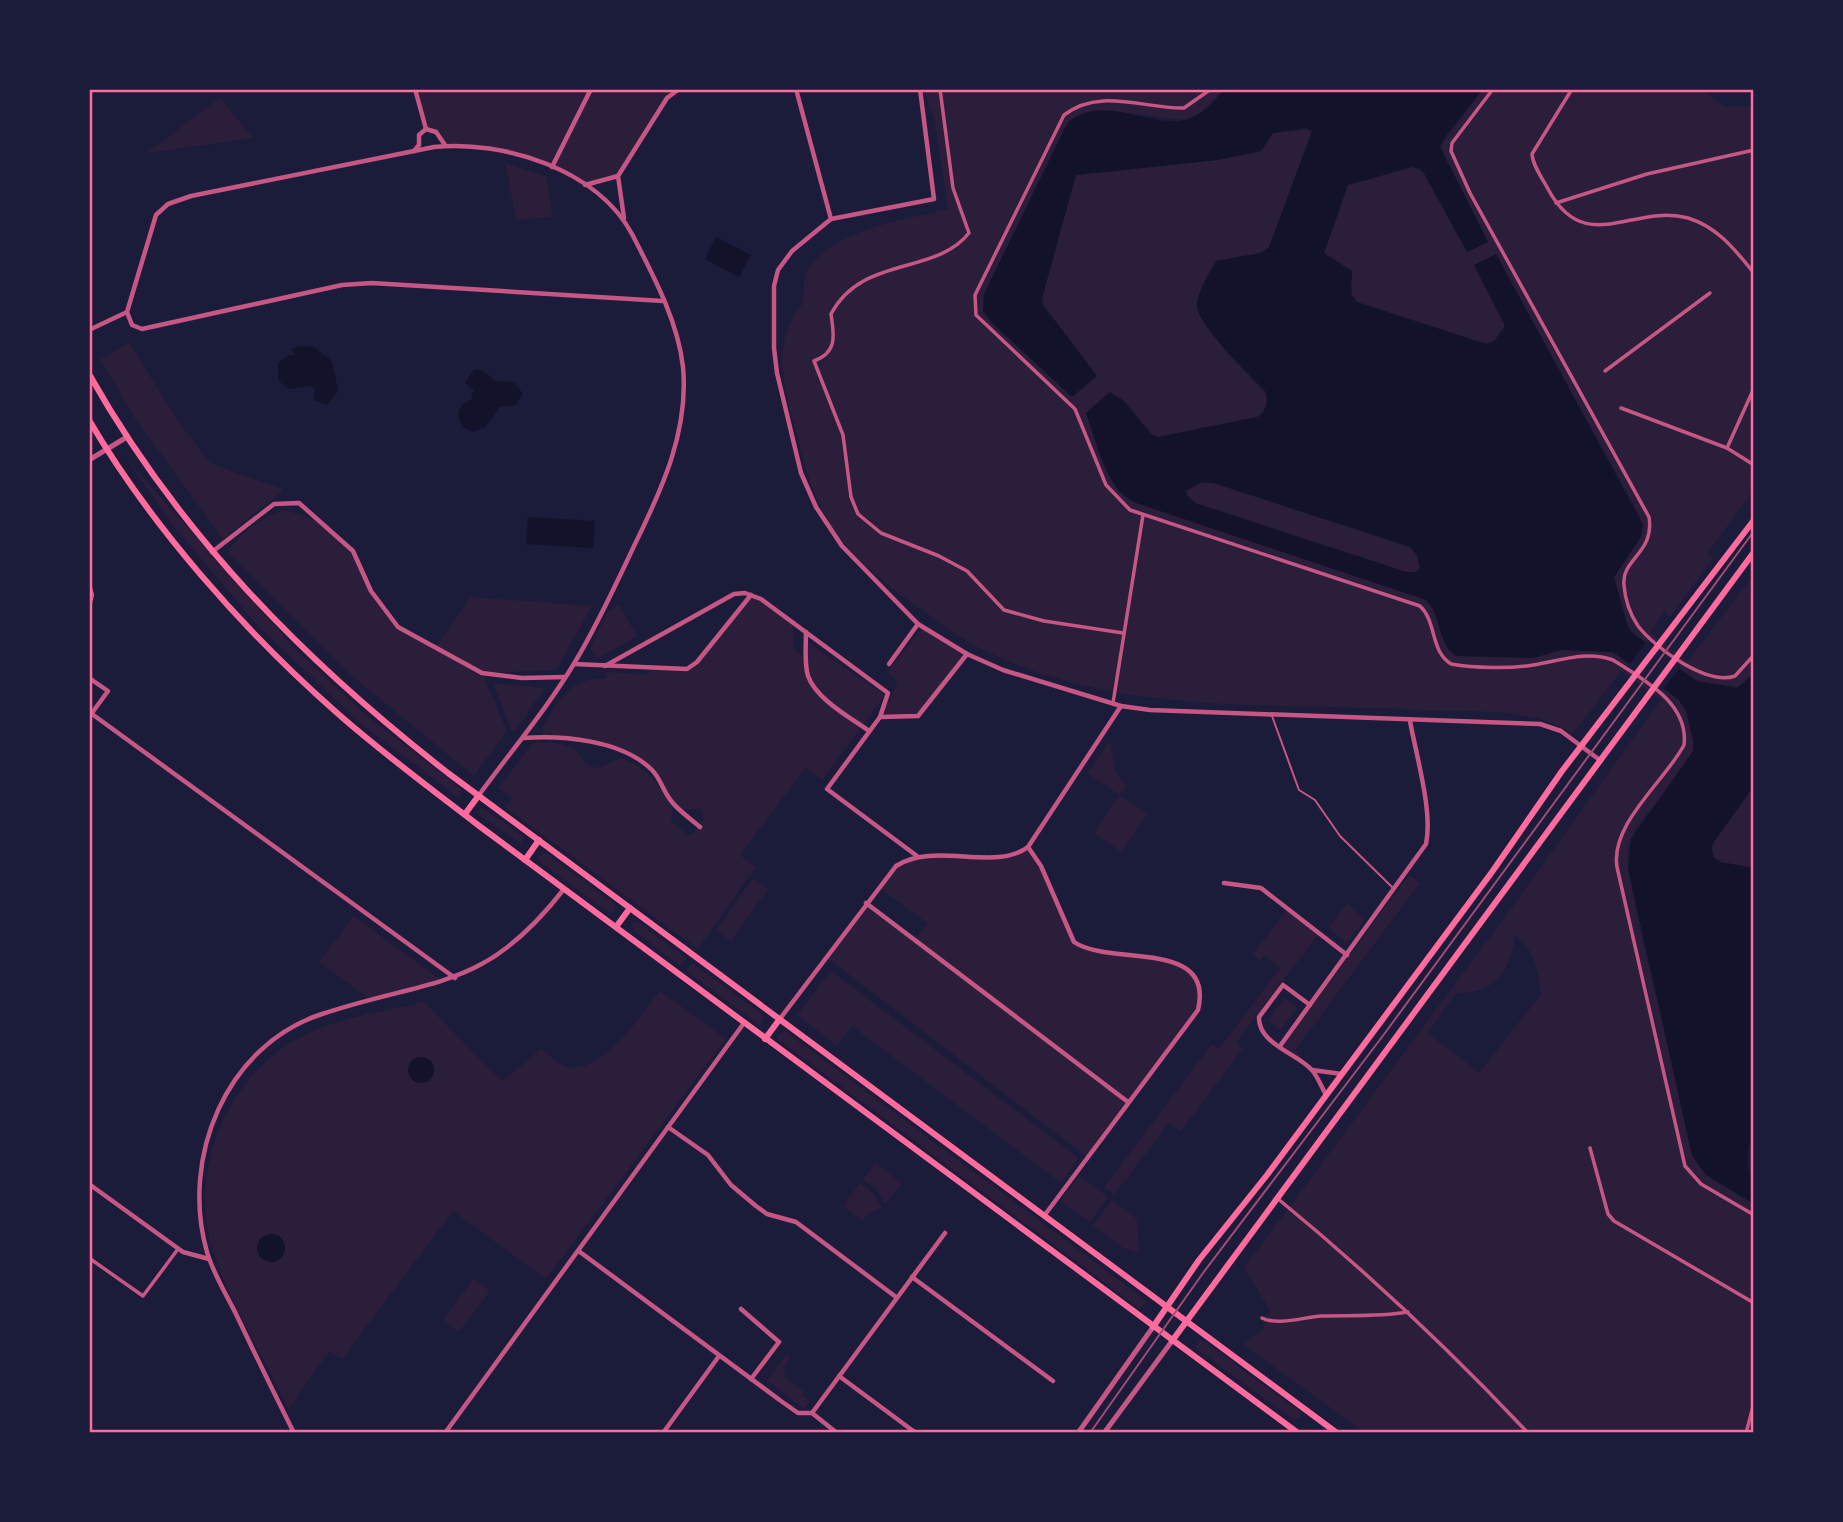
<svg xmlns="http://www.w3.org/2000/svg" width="1843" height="1522" font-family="'Times New Roman',serif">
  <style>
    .green { fill: #2a1e3b; fill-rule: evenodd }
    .water { fill: #12122b; fill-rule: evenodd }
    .pier { fill: #1b1b3a }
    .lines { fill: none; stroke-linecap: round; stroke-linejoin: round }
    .service { stroke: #c65784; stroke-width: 2 }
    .pedestrian { stroke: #c65784; stroke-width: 3.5 }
    .minor { stroke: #c65784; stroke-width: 4.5 }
    .tertiary { stroke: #c65784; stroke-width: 5 }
    .secondary { stroke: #ff6b9d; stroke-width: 6 }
    .tram { stroke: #a44b75; stroke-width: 2 }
    .neatline { fill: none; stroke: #ff6b9d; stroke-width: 2.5 }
  </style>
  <rect width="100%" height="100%" fill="#1b1b3a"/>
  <g class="green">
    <path d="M 416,89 L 679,89 L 672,93 L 618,176 L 585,186 C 541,161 498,148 448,146 L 438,134 L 426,129 Z"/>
    <path d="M 924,89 L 1225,89 L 1202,112 L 1186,120 L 1112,111 L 1065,127 L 984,294 L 983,311 L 992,323 L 1044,309 L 1042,291 L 1076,175 L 1217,160 L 1261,151 L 1273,133 L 1310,129 L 1313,135 L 1269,247 C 1263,253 1258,253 1249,255 C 1210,260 1210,267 1197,303 L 1224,349 L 1265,391 C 1269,400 1266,412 1257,417 L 1158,437 L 1151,434 L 1124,401 L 1110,392 L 1086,413 L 1111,480 L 1120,493 L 1132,501 L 1422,598 C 1444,611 1435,643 1456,656 L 1533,658 L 1561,650 L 1613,652 L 1678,699 L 1686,711 L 1693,740 L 1693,751 C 1680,786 1642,809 1629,843 C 1617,875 1693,1125 1706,1175 L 1754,1204 L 1754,1433 L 1365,1433 L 1243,1344 L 1264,1328 L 1262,1318 L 1271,1312 L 1244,1268 L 1502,921 L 1661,700 L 1621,671 L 1573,734 C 1531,706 1473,713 1424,710 C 1273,702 1107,718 970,643 C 952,633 936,619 919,608 C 855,563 819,528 801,450 C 790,404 766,350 799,309 C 808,298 800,280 809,268 C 840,227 902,221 948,209 L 935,123 ZM 1515,936 C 1535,949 1538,972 1541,994 L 1479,1073 L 1428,1033 L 1456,993 C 1496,994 1510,971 1515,936 Z"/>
    <path d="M 1483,89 L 1714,89 L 1706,92 L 1724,107 L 1754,106 L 1754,490 L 1707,554 L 1713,558 L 1670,617 L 1666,613 L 1667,608 L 1650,633 L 1688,661 L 1754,574 L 1754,673 L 1740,687 L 1699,682 L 1635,636 L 1625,621 L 1614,577 L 1632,550 L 1640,516 L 1496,255 L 1501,315 L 1505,326 L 1494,341 L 1486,344 L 1357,302 L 1352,297 C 1349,250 1347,279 1324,253 L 1348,185 L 1412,167 L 1420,169 L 1425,175 L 1467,252 L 1488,242 L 1440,147 Z"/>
    <polygon points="220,98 253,138 147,153"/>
    <polygon points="505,163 547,177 552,217 516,220"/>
    <polygon points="130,343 175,417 210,463 284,490 223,539 134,417 100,359"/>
    <polygon points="125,457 297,651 365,714 462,790 460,799 359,722 258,626 175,528"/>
    <polygon points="1197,483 1214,483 1410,547 1417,555 1420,568 1416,572 1406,572 1195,503 1186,493 1187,488"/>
    <path d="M 283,510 C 369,529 346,573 393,622 C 403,633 422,640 435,648 L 471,597 L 592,606 L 556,670 L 482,673 L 507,731 L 474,776 L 352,676 L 228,552 C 241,531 261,519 283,510 Z"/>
    <path d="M 751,595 L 793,622 L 793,649 L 806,658 L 806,641 L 885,695 L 822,780 L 805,768 L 740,855 L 756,867 L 698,949 L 505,807 L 512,798 L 498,788 L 533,743 C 558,743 573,740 586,764 L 597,768 L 621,758 C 648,767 659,785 673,809 L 671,821 L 687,835 L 694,833 L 704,819 L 701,809 L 678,809 C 670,800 668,791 661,781 C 636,745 584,740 543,737 L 542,727 C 564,696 565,680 606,678 L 606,672 L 649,675 L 649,669 L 678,670 L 692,666 Z"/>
    <polygon points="619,605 637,636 596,659 590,648 608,611"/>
    <polygon points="923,627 967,654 914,718 880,717 898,682 887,672"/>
    <polygon points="493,683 545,688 515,731 511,730"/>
    <polygon points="1110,741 1116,773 1127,787 1120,795 1147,814 1121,852 1094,833 1119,795 1088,773"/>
    <path d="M 1754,786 L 1754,868 C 1743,866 1724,867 1716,860 C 1700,846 1744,799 1754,786 Z"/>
    <polygon points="481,807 523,836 521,844 479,815 478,810"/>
    <path d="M 1028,847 L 1036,856 L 1074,942 L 1085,948 L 1181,963 C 1197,973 1203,992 1198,1010 L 1087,1157 L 826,957 L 866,903 L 915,939 L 927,923 L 878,887 L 896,866 L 917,856 L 1007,855 Z"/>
    <polygon points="544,852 615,904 614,912 610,913 539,861 538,857"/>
    <polygon points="1409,875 1420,883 1295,1050 1301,1055 1299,1057 1283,1045"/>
    <polygon points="753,878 768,889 731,941 716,930"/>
    <polygon points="1347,904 1365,919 1347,943 1328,928"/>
    <polygon points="1288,909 1319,933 1236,1043 1243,1048 1181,1131 1169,1123 1114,1195 1104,1187 1212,1044 1219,1049 1280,968 1264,955 1260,960 1252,955"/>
    <polygon points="354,916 442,981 371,1000 319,962"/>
    <polygon points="634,922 639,923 686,958 680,966 634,931 631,927"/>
    <polygon points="692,963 764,1016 763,1023 759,1024 686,971"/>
    <polygon points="831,971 1079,1158 1061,1183 852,1026 837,1046 797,1015"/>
    <path d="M 660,991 L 726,1039 L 546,1279 L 453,1211 L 342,1359 L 329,1351 L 289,1409 C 264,1358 231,1306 213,1251 C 187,1169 228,1072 306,1034 C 343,1017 384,1011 424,1002 L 502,1081 L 541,1049 C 549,1055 558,1065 569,1067 C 602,1073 642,1014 660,991 Z"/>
    <polygon points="1284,998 1298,1007 1280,1030 1267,1021"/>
    <polygon points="785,1031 1147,1301 1140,1309 779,1040 777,1035"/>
    <polygon points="876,1163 902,1184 885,1204 878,1191 863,1179"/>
    <polygon points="1079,1176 1108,1197 1090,1222 1060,1201"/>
    <polygon points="860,1183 874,1194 882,1208 869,1213 862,1221 843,1206"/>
    <polygon points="1112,1200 1137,1219 1139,1253 1123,1248 1093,1225"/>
    <polygon points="474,1278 490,1291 459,1332 443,1320"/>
    <polygon points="1201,1339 1300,1412 1301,1417 1294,1420 1195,1348"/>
    <polygon points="787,1354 791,1357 783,1368 786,1370 783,1376 804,1392 802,1395 810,1401 804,1409 767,1380"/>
  </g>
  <g class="water">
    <path d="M 1225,89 L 1483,89 L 1446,135 L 1440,147 L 1488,242 L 1467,252 L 1425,175 L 1420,169 L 1412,167 L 1348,185 L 1324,253 L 1352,271 L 1351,294 L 1357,302 L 1486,344 L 1494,341 L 1505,326 L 1474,265 L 1496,254 L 1643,525 L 1641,537 L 1614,577 L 1629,630 L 1696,681 L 1737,688 L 1754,673 L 1754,786 L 1711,846 L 1714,858 L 1721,862 L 1754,868 L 1754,1135 C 1740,1158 1754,1179 1754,1204 L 1706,1175 L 1692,1156 L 1628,868 L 1631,839 L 1693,751 L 1693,740 L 1686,711 L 1678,699 L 1613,652 L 1561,650 L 1533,658 L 1456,656 C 1437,643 1442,616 1426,600 L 1136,503 C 1105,489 1097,442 1086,413 L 1110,392 L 1124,401 L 1151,434 L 1158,437 L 1257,417 C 1266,412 1269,400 1265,391 C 1251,377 1197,324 1197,306 C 1197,293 1210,272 1216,261 L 1261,253 L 1269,247 L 1312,131 L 1306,128 L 1273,133 L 1261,151 L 1217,160 L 1076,175 L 1041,302 L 1097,376 L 1072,397 L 992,323 L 983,311 L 984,294 L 1068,122 C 1106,91 1155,133 1191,118 C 1205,113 1215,99 1225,89 ZM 1202,482 L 1214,483 L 1410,547 L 1417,555 L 1420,568 L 1416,572 L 1406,572 L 1195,503 L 1187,496 L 1186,491 Z"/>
    <polygon points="716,237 751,255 739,277 705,259"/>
    <polygon points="300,346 314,347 332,361 338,390 327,405 314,400 315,389 311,386 288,389 278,380 278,363 289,355 295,355 291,349"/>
    <path d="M 474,370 L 482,370 L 495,381 L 514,382 L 523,394 L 516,405 L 500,407 L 485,427 L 472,432 L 463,427 C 454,414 459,404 473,399 L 471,393 L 475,392 L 465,383 Z"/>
    <polygon points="528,517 595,521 593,548 526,544"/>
    <circle cx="421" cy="1070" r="13"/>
    <circle cx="271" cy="1248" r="14"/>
  </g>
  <polygon class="pier" points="1648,640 1681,666 1662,691 1628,666"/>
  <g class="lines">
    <polyline class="service" points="1272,716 1299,790 1315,800 1340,836 1392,887"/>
    <g class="pedestrian">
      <path d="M 940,89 L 953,188 L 969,233 C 935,276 862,255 831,314 C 834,335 838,352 814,361 L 843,435 L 851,497 L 858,514 L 881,533 L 939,556 L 967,571 L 1004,610 L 1044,621 L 1123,633"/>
      <path d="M 1211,89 L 1184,108 C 1144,109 1100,87 1064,115 L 975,295 L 976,315 L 1075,409 L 1106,485 L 1130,510 L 1420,606 C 1437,622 1430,651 1451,664 C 1475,668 1509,669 1533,665 C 1559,661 1586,650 1613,660 C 1644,680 1689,703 1684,745 C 1665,781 1610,824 1617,867 L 1685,1166 L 1701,1184 L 1754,1215"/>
      <path d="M 1493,89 L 1452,143 L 1451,151 L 1470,193 L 1649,517 C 1655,553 1621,559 1624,585 C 1625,599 1630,614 1638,626 C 1655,648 1707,686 1735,676 L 1754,655"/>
      <path d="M 1572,89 L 1532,154 C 1533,166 1542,178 1548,189 C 1585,258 1633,203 1688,218 C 1718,227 1736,251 1754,273"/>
      <polyline points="1556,203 1647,174 1754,150"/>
      <polyline points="1605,371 1710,293"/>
      <polyline points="1621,408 1727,448 1754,465"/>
      <polyline points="1727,448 1754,388"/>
      <polyline points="1113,703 1143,515"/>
      <polyline points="1590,1148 1608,1214 1614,1221 1754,1303"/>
      <path d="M 1277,1198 C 1366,1271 1449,1349 1528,1433"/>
      <polyline points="89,1258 143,1296 178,1249"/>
      <path d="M 1262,1318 C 1278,1326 1304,1317 1321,1316 C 1351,1315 1378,1317 1408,1312"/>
      <polyline points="1746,1433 1754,1403"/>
    </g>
    <g class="minor">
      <polyline points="415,89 426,129"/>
      <polyline points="796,89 831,219"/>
      <polyline points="920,89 934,199 831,219 792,251 778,270 774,286 774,348 777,373 801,473 816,507 842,546 918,624 967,654 1003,670 1121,706 1150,710 1540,724 1561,731 1601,761"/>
      <polyline points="414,151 419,145 419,135 426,129 436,132 445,145"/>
      <polyline points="552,167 591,89"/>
      <polyline points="585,185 618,176"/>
      <polyline points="624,218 618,176 667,98 679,89"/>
      <polyline points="127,312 132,325 142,329 342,285 372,283 663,301"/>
      <path d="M 89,330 L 127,312 L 156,215 L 168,204 L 191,196 L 434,147 C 503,140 597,169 632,234 C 653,275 678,321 683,367 C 689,431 662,489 635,544 C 616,584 598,624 575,662 C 547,709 511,751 479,795"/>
      <polyline points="212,552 274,504 299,503 353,551 371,591 398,627 482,673 522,678 565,677"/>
      <polyline points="89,585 92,595 89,606"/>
      <path d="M 806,632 C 806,646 804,663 808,676 C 816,699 851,718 869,731"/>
      <polyline points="574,664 687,669 697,662 751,595"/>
      <polyline points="889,664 918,624"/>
      <polyline points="605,666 734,594 745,593 761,599 888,693 880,717 827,789 917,856"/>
      <polyline points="89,678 108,691 89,717"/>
      <polyline points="92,714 455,978"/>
      <polyline points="880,717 918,716 967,654"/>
      <path d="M 523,738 C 562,735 622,740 652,770 C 661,779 663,792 672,802 C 679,811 691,819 700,827"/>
      <path d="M 1028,847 L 1041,866 L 1074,942 C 1111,967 1215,938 1198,1010 L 1044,1216"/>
      <polyline points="1224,883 1261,888 1347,955"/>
      <polyline points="866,903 1128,1102"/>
      <path d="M 1310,1005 L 1283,985 L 1259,1017 C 1258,1044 1297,1053 1312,1070 C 1318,1077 1322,1088 1326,1095"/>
      <path d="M 779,1020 L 896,866 C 934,841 995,872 1028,847 L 1121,706"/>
      <path d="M 1280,1046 L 1426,844 C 1433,811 1416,755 1410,721"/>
      <polyline points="1312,1070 1342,1074"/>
      <polyline points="668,1127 708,1155 731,1185 756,1206 767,1214 796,1222 896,1297"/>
      <polyline points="89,1184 183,1252 209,1259"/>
      <polyline points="580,1252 781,1401 798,1413 812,1413 837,1433"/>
      <polyline points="912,1277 1053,1381"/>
      <polyline points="741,1309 779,1342 751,1379"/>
      <polyline points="839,1376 916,1433"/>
      <polyline points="812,1413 945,1233"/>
      <path d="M 294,1433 C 274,1393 255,1354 236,1314 C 226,1294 213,1273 207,1252 C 180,1158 226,1045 322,1014 C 433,977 484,992 564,889"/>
      <polyline points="445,1433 744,1023"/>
      <polyline points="663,1433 719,1356"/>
    </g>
    <g class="tertiary">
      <polyline points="89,460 127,437"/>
      <polyline points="1078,1433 1153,1327"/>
      <polyline points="1104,1433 1172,1341"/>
    </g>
    <g class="secondary">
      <path d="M 89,374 C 179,534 304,661 448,773 L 1337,1433"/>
      <path d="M 89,420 C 151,526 244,631 336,712 C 381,752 430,788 478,825 L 1298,1433"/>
      <polyline points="465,814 479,795"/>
      <polyline points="525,860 539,840"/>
      <polyline points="616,927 630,908"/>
      <polyline points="765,1039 779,1020"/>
      <polyline points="1153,1327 1199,1260 1267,1175 1492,872 1562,771 1754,520"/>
      <polyline points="1172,1341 1754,552"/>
    </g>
    <polyline class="tram" points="1090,1433 1203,1273 1382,1037 1754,531"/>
  </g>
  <rect width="1843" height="1522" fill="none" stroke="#1b1b3a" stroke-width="182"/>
  <rect x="91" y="91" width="1661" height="1340" class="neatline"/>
</svg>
